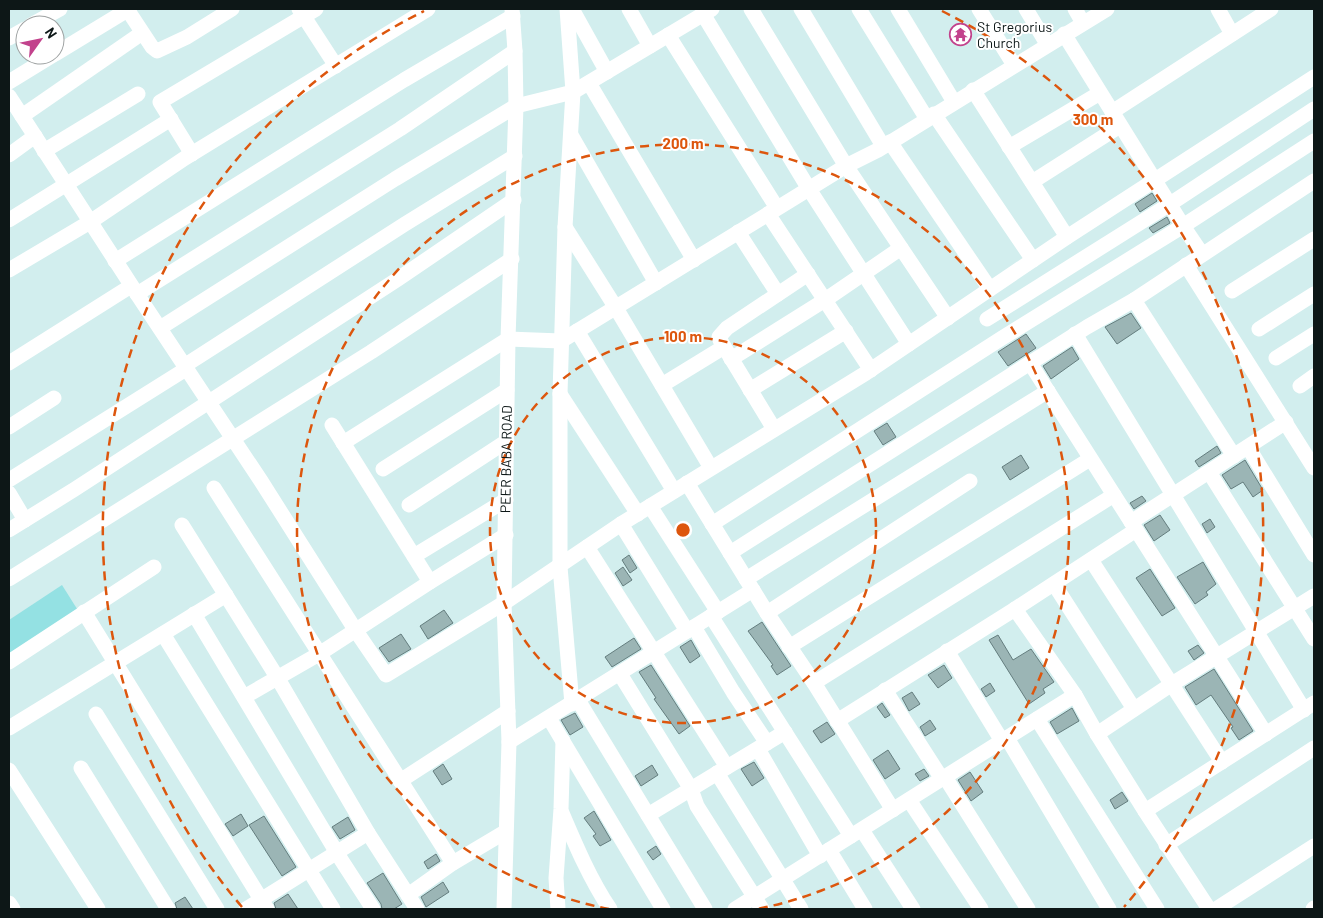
<svg xmlns="http://www.w3.org/2000/svg" width="1323" height="918" font-family="Barlow,sans-serif">
  <style>
    .green { fill: #94e1e3 }
    .building { fill: #9bb5b5; stroke: #647d7e }
    .lines { fill: none; stroke-linecap: round; stroke-linejoin: round }
    .street { stroke: #fff; stroke-width: 15 }
    .ring { fill: none; stroke: #dd560d; stroke-width: 2.5; stroke-dasharray: 9 6 }
    .labels { text-anchor: middle; stroke-width: 4; stroke-linejoin: round; paint-order: stroke }
    .poi-label { font-size: 14px; fill: #0d1717; stroke: #fff; text-anchor: start }
    .street-label { font-size: 14px; fill: #0d1717; stroke: #fff }
    .centre { fill: #dd560d; stroke: #fff; stroke-width: 2.5 }
    .ring-label { font-size: 15px; text-anchor: middle; font-weight: bold; fill: #dd560d; stroke: #fff; stroke-width: 4; stroke-linejoin: round; paint-order: stroke }
  </style>
  <rect width="100%" height="100%" fill="#d2eeee"/>
  <polygon class="green" points="62,585 79,612 9,655 9,620"/>
  <g class="building">
    <polygon points="1152,193 1157,201 1140,212 1135,204"/>
    <polygon points="1167,217 1170,223 1153,233 1149,228"/>
    <polygon points="1131,313 1141,328 1117,344 1105,327"/>
    <polygon points="1026,334 1036,348 1008,366 998,352"/>
    <polygon points="1072,347 1079,359 1051,379 1043,366"/>
    <polygon points="887,423 896,437 883,445 874,431"/>
    <polygon points="1217,446 1221,453 1199,467 1195,461"/>
    <polygon points="1021,455 1029,468 1010,480 1002,467"/>
    <polygon points="1245,460 1263,490 1253,497 1243,482 1231,489 1222,475"/>
    <polygon points="1142,496 1146,501 1134,509 1130,503"/>
    <polygon points="1160,515 1170,530 1154,541 1144,525"/>
    <polygon points="1210,519 1215,527 1207,533 1202,524"/>
    <polygon points="629,555 637,568 630,573 622,560"/>
    <polygon points="1203,562 1216,584 1206,592 1208,595 1195,604 1177,577"/>
    <polygon points="623,567 632,580 623,586 615,573"/>
    <polygon points="1150,569 1175,608 1162,616 1136,578"/>
    <polygon points="444,610 453,623 428,639 420,626"/>
    <polygon points="762,622 791,666 777,675 771,666 773,665 748,631"/>
    <polygon points="401,634 411,649 389,662 379,648"/>
    <polygon points="998,635 1013,660 1031,649 1054,682 1043,689 1045,693 1029,704 989,640"/>
    <polygon points="634,638 641,649 612,667 605,657"/>
    <polygon points="691,640 700,656 690,663 680,647"/>
    <polygon points="1198,645 1204,653 1194,660 1188,651"/>
    <polygon points="651,665 690,726 679,734 654,699 656,698 639,672"/>
    <polygon points="944,665 952,678 938,688 928,675"/>
    <polygon points="1214,669 1253,731 1239,740 1231,728 1233,727 1211,695 1196,705 1185,687"/>
    <polygon points="990,683 995,691 986,697 981,689"/>
    <polygon points="912,692 920,704 909,711 902,698"/>
    <polygon points="882,703 890,715 885,718 877,707"/>
    <polygon points="1072,708 1079,721 1057,734 1050,722"/>
    <polygon points="575,713 583,727 570,735 561,720"/>
    <polygon points="930,720 936,729 925,736 920,727"/>
    <polygon points="827,722 835,734 821,743 813,731"/>
    <polygon points="888,750 900,769 885,779 873,760"/>
    <polygon points="754,762 764,778 752,786 741,769"/>
    <polygon points="443,764 452,779 442,785 433,771"/>
    <polygon points="652,765 658,775 641,786 635,776"/>
    <polygon points="924,769 929,776 920,781 915,774"/>
    <polygon points="970,772 983,792 971,801 958,780"/>
    <polygon points="1122,792 1128,801 1115,809 1110,800"/>
    <polygon points="594,811 611,840 600,846 593,836 596,834 584,818"/>
    <polygon points="241,814 248,826 233,836 225,824"/>
    <polygon points="264,816 296,867 282,876 249,825"/>
    <polygon points="348,817 355,830 340,839 332,827"/>
    <polygon points="656,846 661,854 653,860 647,852"/>
    <polygon points="436,854 440,861 428,869 424,862"/>
    <polygon points="383,873 402,904 394,909 382,909 381,904 367,883"/>
    <polygon points="443,882 449,892 426,907 421,897"/>
    <polygon points="288,894 298,909 276,909 274,903"/>
    <polygon points="185,897 193,909 177,909 175,903"/>
  </g>
  <g class="lines">
    <g class="street">
      <polyline points="127,9 152,47 157,51 187,37 232,9"/>
      <polyline points="299,9 336,66"/>
      <polyline points="567,9 573,92 565,227 560,394 560,567 572,704"/>
      <polyline points="572,9 607,72"/>
      <polyline points="629,9 650,46"/>
      <polyline points="751,9 846,166 948,318"/>
      <polyline points="801,9 883,146"/>
      <polyline points="859,9 927,119"/>
      <polyline points="898,9 954,102"/>
      <polyline points="979,9 1014,65"/>
      <polyline points="1026,9 1047,44"/>
      <polyline points="1075,9 1083,23"/>
      <polyline points="1218,9 1232,34"/>
      <polyline points="703,14 809,189 909,344"/>
      <polyline points="31,25 60,9"/>
      <polyline points="1064,34 1183,226 1202,254"/>
      <polyline points="668,35 777,208"/>
      <polyline points="9,38 25,29"/>
      <polyline points="55,54 129,9"/>
      <polyline points="9,82 53,55"/>
      <polyline points="589,83 694,260"/>
      <polyline points="973,90 1067,237"/>
      <polyline points="9,96 137,294 261,481 356,631 386,675 504,603 621,524 866,373 1067,237 1314,77"/>
      <polyline points="1112,112 1271,9"/>
      <polyline points="934,114 1033,260"/>
      <polyline points="22,116 142,33"/>
      <polyline points="571,135 656,283"/>
      <polyline points="890,142 990,289"/>
      <polyline points="1009,147 1100,93"/>
      <polyline points="44,151 138,94"/>
      <polyline points="192,154 160,102 316,9"/>
      <polyline points="9,155 35,136"/>
      <polyline points="1032,182 1120,126"/>
      <polyline points="768,214 871,370"/>
      <polyline points="9,220 171,119"/>
      <polyline points="565,227 616,308 711,468"/>
      <polyline points="738,232 778,294"/>
      <polyline points="115,261 404,80 513,16"/>
      <polyline points="1186,265 1314,468"/>
      <polyline points="9,270 90,222 185,158 428,9"/>
      <polyline points="1232,291 1314,239"/>
      <polyline points="137,294 400,129 515,51"/>
      <polyline points="1134,300 1234,456"/>
      <polyline points="987,319 1170,204 1314,109"/>
      <polyline points="160,328 395,179 516,106 573,92 712,9"/>
      <polyline points="1259,329 1314,294"/>
      <polyline points="577,331 674,491"/>
      <polyline points="1075,334 1304,710"/>
      <polyline points="1276,358 1314,334"/>
      <polyline points="731,359 825,300 901,248"/>
      <polyline points="9,363 131,286"/>
      <polyline points="1030,363 1266,734"/>
      <polyline points="184,366 405,224 515,156"/>
      <polyline points="662,385 724,347"/>
      <polyline points="1300,386 1314,376"/>
      <polyline points="750,390 846,331"/>
      <polyline points="560,394 638,514"/>
      <polyline points="332,425 430,582"/>
      <polyline points="9,427 54,398"/>
      <polyline points="774,429 720,340 719,337 727,328 808,274"/>
      <polyline points="343,443 508,339 561,341 768,214 846,166 878,150 1107,9"/>
      <polyline points="1248,447 1314,555"/>
      <polyline points="383,469 507,390"/>
      <polyline points="1209,472 1314,639"/>
      <polyline points="9,480 186,369"/>
      <polyline points="687,483 767,613 814,683 893,810"/>
      <polyline points="214,488 453,863"/>
      <polyline points="9,493 25,520"/>
      <polyline points="409,505 507,441"/>
      <polyline points="650,506 718,612"/>
      <polyline points="1131,522 1286,422"/>
      <polyline points="621,524 687,631"/>
      <polyline points="712,524 1002,338 1183,226 1314,141"/>
      <polyline points="182,525 277,677 368,833 417,909"/>
      <polyline points="9,530 75,489 398,279 514,200"/>
      <polyline points="587,547 727,767"/>
      <polyline points="730,553 1087,327 1134,300 1314,181"/>
      <polyline points="414,556 506,500"/>
      <polyline points="1091,560 1222,762"/>
      <polyline points="9,579 371,352 512,259"/>
      <polyline points="746,579 1048,391"/>
      <polyline points="1054,584 1134,709"/>
      <polyline points="1015,609 1075,695 1097,734 1145,811 1209,909"/>
      <polyline points="84,612 267,909"/>
      <polyline points="767,613 970,481"/>
      <polyline points="194,614 340,858 373,909"/>
      <polyline points="711,616 851,836"/>
      <polyline points="694,627 733,692 767,743"/>
      <polyline points="163,634 333,909"/>
      <polyline points="789,647 1090,459"/>
      <polyline points="947,651 1002,741"/>
      <polyline points="9,662 154,567"/>
      <polyline points="620,674 691,789 697,806 762,909"/>
      <polyline points="814,683 1114,495"/>
      <polyline points="885,690 942,779"/>
      <polyline points="244,697 319,654 430,582 506,535"/>
      <polyline points="578,700 705,909"/>
      <polyline points="96,714 217,909"/>
      <polyline points="549,718 663,909"/>
      <polyline points="1037,719 1157,909"/>
      <polyline points="837,721 1015,609 1136,530"/>
      <polyline points="9,728 226,595"/>
      <polyline points="1097,734 1172,684 1314,596"/>
      <polyline points="1007,738 1109,909"/>
      <polyline points="509,742 753,590"/>
      <polyline points="758,749 820,856"/>
      <polyline points="81,768 168,909"/>
      <polyline points="9,770 98,909"/>
      <polyline points="717,773 801,909"/>
      <polyline points="945,777 1028,909"/>
      <polyline points="400,781 508,711"/>
      <polyline points="909,800 981,909"/>
      <polyline points="1145,811 1314,703"/>
      <path d="M 562,813 C 576,846 590,879 610,909"/>
      <polyline points="648,815 785,732"/>
      <polyline points="862,830 913,909"/>
      <polyline points="1166,845 1314,748"/>
      <polyline points="829,850 865,909"/>
      <polyline points="408,895 453,863 505,832"/>
      <polyline points="9,903 13,909"/>
      <polyline points="246,909 368,833"/>
      <path id="s1" d="M 504,909 L 509,742 L 504,603 L 508,339 L 516,106 L 515,51 L 512,9"/>
      <polyline points="558,909 556,878 561,809 563,741"/>
      <polyline points="735,909 1075,695"/>
      <polyline points="1216,909 1314,846"/>
      <polyline points="1313,909 1314,908"/>
    </g>
  </g>
  <g class="ring">
    <circle cx="683" cy="530" r="193"/>
    <path d="M609 909A386 386 0 1 1 757 909"/>
    <path d="M242 907A580 580 0 0 1 424 11M942 11A580 580 0 0 1 1124 907"/>
  </g>
  <defs>
    <symbol id="temple-ring" viewBox="-11 -11 22 22"><circle r="9.5" fill="#fff" stroke="#c2428c" stroke-width="1.5"/><path d="M0-6L5-2H3V0L6.5 2.5H4V6H1.5V3h-3V6H-4V2.5H-6.5L-3 0V-2H-5Z" fill="#c2428c"/></symbol>
  </defs>
  <g fill-rule="evenodd">
    <use href="#temple-ring" x="948" y="22" width="25" height="25"/>
  </g>
  <g class="labels">
    <g class="poi-label">
      <text x="977" y="32">St Gregorius<tspan x="977" dy="16">Church</tspan></text>
    </g>
    <g class="street-label">
      <text dy="5" stroke="none"><textPath href="#s1" startOffset="450">PEER BABA ROAD</textPath></text>
    </g>
  </g>
  <circle cx="683" cy="530" r="8" class="centre"/>
  <g class="ring-label">
    <text x="1093" y="125">300 m</text>
    <text x="683" y="149">200 m</text>
    <text x="683" y="342">100 m</text>
  </g>
  <rect width="1323" height="918" fill="none" stroke="#0d1717" stroke-width="20"/>
  <g transform="translate(40 40) rotate(57)"><circle r="24" fill="#ffffff" stroke="#9ea2a2"/>
  <path d="M0-4L9 19L0 12L-9 19Z" fill="#c2428c"/>
  <text y="-8" font-size="14" font-weight="bold" text-anchor="middle" fill="#0d1717">N</text>
  </g>
</svg>
